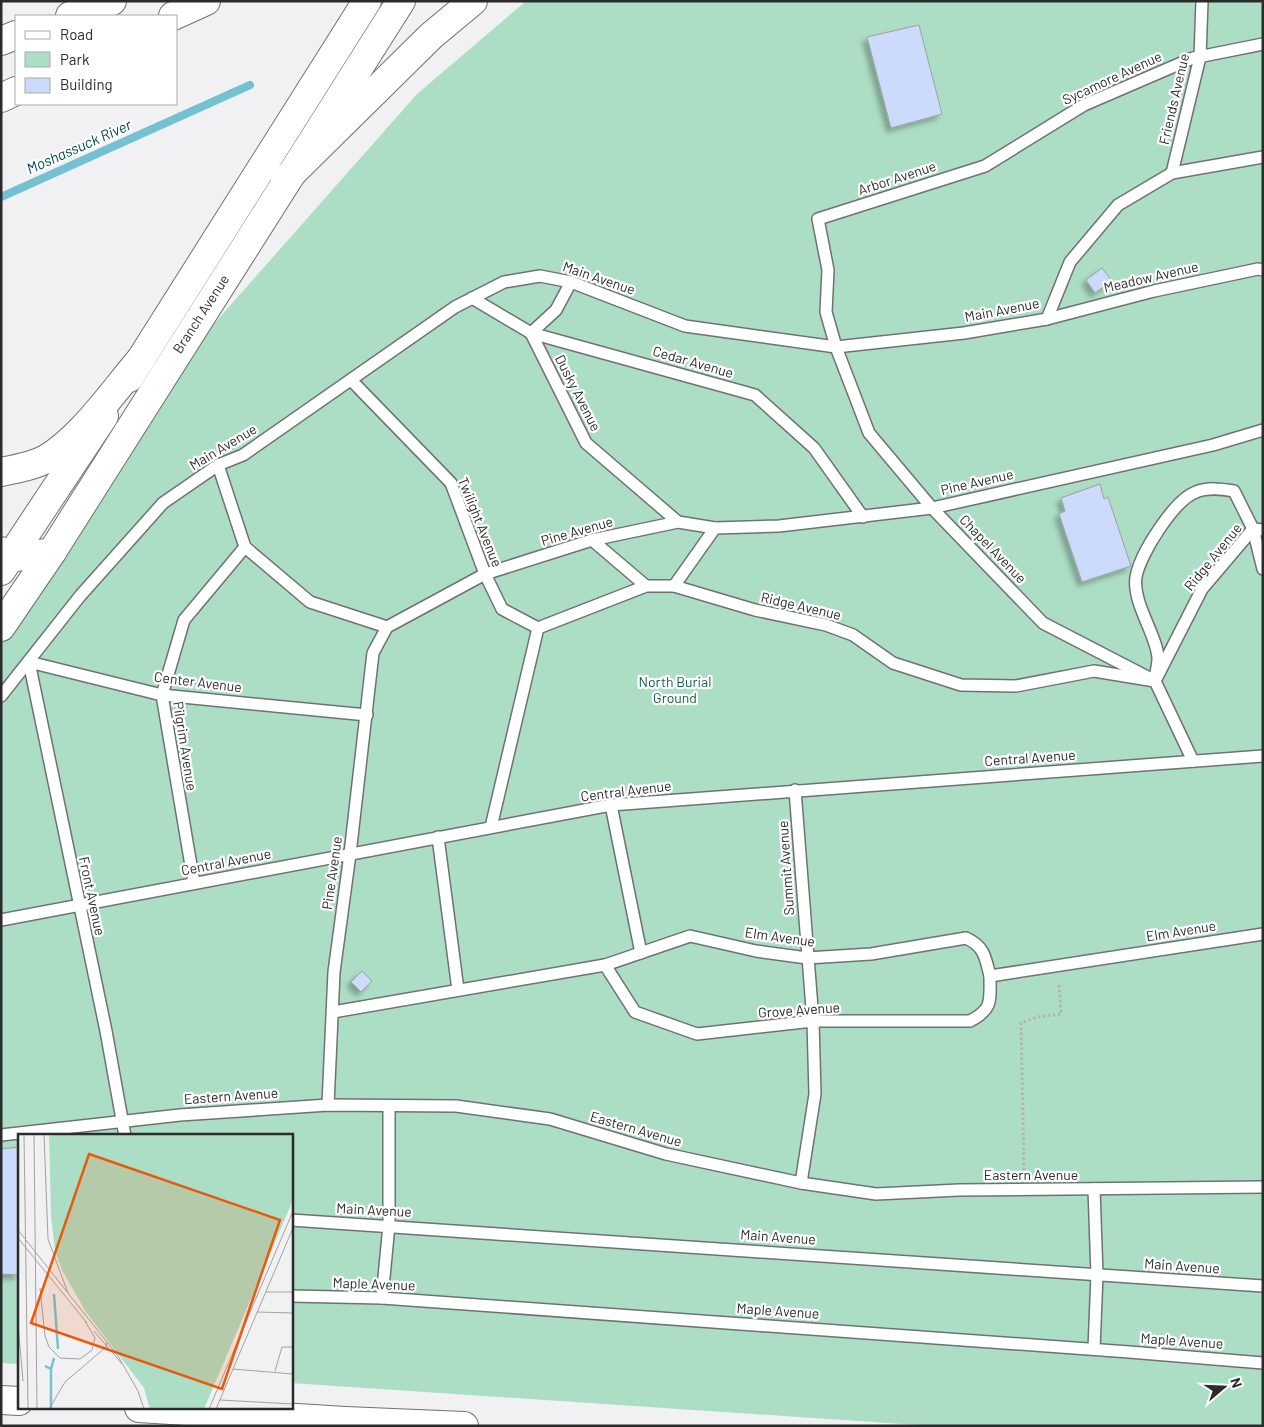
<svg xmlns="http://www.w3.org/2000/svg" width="1264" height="1427" font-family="Barlow,sans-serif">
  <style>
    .green { fill: #acdec5 }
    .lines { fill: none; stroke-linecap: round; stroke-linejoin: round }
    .stream { stroke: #74c2d1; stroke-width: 8 }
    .building { fill: #ccdafb; stroke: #9fa0a1; filter: url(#shadow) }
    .lane-casing { stroke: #707172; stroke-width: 14 }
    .secondary-casing { stroke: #707172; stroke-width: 30 }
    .primary-casing { stroke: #707172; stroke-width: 30 }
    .highway-casing { stroke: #707172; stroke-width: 30 }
    .path { stroke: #b4b4b5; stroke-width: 3; stroke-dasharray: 2.5 2.5; stroke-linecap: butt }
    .lane { stroke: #fff; stroke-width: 11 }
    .secondary { stroke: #fff; stroke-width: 28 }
    .primary { stroke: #fff; stroke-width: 28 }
    .highway { stroke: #fff; stroke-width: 28 }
    .labels { text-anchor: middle; stroke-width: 4.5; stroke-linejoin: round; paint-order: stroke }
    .street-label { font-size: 14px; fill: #2b2b2c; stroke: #fff }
    .park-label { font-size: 14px; fill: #105f42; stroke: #fff }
    .water-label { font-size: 15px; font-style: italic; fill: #004a55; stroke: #fff }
    .inset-river { fill: none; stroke: #74c2d1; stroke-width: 2.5 }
    .inset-road { fill: none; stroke: #a2a2a3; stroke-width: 1 }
    .view { fill: #e8590c; fill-opacity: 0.15; stroke: #e8590c; stroke-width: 2.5 }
    .inset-edge { fill: none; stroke: #2b2b2c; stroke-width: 2.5 }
  </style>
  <defs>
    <filter id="shadow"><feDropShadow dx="-4.5" dy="4.5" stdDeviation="2.5" flood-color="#0004"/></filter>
  </defs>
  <rect width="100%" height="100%" fill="#f1f1f3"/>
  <polygon class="green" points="526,1 1263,1 1263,1426 932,1426 291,1383 291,1136 19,1136 19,1364 1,1363 1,641 198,342 417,94"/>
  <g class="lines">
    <polyline class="stream" points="1,197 250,85"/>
  </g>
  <g class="building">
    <polygon points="919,25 942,114 891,128 867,37"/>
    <polygon points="1102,268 1112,281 1095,293 1086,280"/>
    <polygon points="1100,484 1104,499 1108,497 1131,566 1082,582 1059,514 1065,511 1061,498"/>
    <polygon points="362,971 372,981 361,992 351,982"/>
    <polygon points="19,1147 19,1275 1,1274 1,1149"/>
  </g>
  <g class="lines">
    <defs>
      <g id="lane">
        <polyline points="1172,173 1200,57 1202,1"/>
        <polyline points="571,282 556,310 531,333 586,443 678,522"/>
        <polyline points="472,298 531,333 755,395 814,448 863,517"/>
        <polyline points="1047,319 1154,291 1258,269 1263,270"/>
        <polyline points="351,380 451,483 485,574 502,609 538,628"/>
        <polyline points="218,465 245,547 310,602 387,627"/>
        <polyline points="592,540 646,586"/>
        <polyline points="674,586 715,528"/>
        <path d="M 1156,673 C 1157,668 1158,663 1158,658 C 1157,635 1132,603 1136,577 C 1140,554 1174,500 1196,492 C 1208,487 1222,489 1234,491 L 1253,529 L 1263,569"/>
        <polyline points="1,696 80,596 163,503 218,465 243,455 455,307 504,282 540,276 571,282 685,326 836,347 964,333 1047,319 1070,262 1118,205 1172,173 1263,157"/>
        <polyline points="1193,761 1155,681 1043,623 932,508 869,433 836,347 826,312 828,270 818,219 985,166 1084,105 1193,58 1263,44"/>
        <polyline points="795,790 813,1021 815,1094 801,1183"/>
        <polyline points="611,805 641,953"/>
        <polyline points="491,827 538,628 646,586 674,586 755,610 826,625 853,635 893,663 961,685 1016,686 1094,671 1155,681 1202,589 1253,529 1263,530"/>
        <polyline points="438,837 458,990"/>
        <polyline points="194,883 162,695 184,620 245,547"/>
        <polyline points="1,920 611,805 1263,756"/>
        <path d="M 605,965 L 635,1012 L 697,1034 L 813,1021 L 970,1021 C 993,1009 990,1001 990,976"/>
        <path d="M 333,1012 L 605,965 L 690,936 L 756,951 L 807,958 L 871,954 L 966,938 C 985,947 985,957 990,976 L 1263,934"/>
        <polyline points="328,1105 334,972 350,854 373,653 387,627 485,574 592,540 678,522 715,528 779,526 932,508 1213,445 1263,430"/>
        <polyline points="1,1135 180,1115 328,1105 456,1106 550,1119 666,1154 801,1183 876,1194 959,1190 1263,1187"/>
        <polyline points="125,1136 106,1031 29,662 162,695 367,715"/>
        <polyline points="1094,1189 1097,1275 1094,1349"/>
        <polyline points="291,1220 1263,1286"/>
        <polyline points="291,1296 382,1298 1129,1352 1263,1363"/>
        <polyline points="382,1298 389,1225 389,1107"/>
      </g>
      <g id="secondary">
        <polyline points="129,378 367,1"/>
        <polyline points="1,571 104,416"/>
        <polyline points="1,627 52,552 401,1"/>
      </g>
      <g id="primary">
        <polyline points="1,1400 19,1401"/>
        <polyline points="139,1408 345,1421 464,1426"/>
      </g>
      <g id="highway">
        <polyline points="70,16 112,1"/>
        <polyline points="173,16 206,1"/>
        <polyline points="1,41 16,35"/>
        <polyline points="1,98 16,91"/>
        <polyline points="285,180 431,36 473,1"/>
        <path d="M 1,472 C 16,469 33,466 46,459 C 82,438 114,390 142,358"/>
        <polyline points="1,551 11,558 52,552"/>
      </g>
    </defs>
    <use href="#lane" class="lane-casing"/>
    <use href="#secondary" class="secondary-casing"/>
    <use href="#primary" class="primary-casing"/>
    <use href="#highway" class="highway-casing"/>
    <polyline class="path" points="1024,1170 1021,1023 1037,1017 1061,1014 1059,984"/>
    <use href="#lane" class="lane"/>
    <use href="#secondary" class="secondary"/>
    <use href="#primary" class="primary"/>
    <use href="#highway" class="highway"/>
  </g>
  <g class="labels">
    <g class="street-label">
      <text transform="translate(1112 78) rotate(-25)" y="5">Sycamore Avenue</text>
      <text transform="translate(1174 99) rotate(-77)" y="5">Friends Avenue</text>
      <text transform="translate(897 178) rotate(-18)" y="5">Arbor Avenue</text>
      <text transform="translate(1151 277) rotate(-13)" y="5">Meadow Avenue</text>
      <text transform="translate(599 278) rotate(19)" y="5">Main Avenue</text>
      <text transform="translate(1002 310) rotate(-11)" y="5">Main Avenue</text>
      <text transform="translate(201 314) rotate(-57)" y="5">Branch Avenue</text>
      <text transform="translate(693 362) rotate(16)" y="5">Cedar Avenue</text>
      <text transform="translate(578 393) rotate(63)" y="5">Dusky Avenue</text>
      <text transform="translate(223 447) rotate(-31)" y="5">Main Avenue</text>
      <text transform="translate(977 482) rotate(-13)" y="5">Pine Avenue</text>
      <text transform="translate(480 522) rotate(68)" y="5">Twilight Avenue</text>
      <text transform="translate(577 531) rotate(-16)" y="5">Pine Avenue</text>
      <text transform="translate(993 549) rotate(46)" y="5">Chapel Avenue</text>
      <text transform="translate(1213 557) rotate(-51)" y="5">Ridge Avenue</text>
      <text transform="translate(801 606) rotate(13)" y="5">Ridge Avenue</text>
      <text transform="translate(198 682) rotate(7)" y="5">Center Avenue</text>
      <text transform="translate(185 746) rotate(81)" y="5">Pilgrim Avenue</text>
      <text transform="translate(1030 758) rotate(-4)" y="5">Central Avenue</text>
      <text transform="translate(626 791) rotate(-7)" y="5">Central Avenue</text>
      <text transform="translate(226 862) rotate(-11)" y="5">Central Avenue</text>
      <text transform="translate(786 868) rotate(-94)" y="5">Summit Avenue</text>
      <text transform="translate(332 873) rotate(-82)" y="5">Pine Avenue</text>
      <text transform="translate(92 896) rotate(78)" y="5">Front Avenue</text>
      <text transform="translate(1181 931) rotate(-9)" y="5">Elm Avenue</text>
      <text transform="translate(780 937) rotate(8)" y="5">Elm Avenue</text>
      <text transform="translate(799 1010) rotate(-4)" y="5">Grove Avenue</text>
      <text transform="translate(231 1096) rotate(-4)" y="5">Eastern Avenue</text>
      <text transform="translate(636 1129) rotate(16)" y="5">Eastern Avenue</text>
      <text x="1031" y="1180">Eastern Avenue</text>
      <text transform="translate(374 1210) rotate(3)" y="5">Main Avenue</text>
      <text transform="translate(778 1237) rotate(4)" y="5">Main Avenue</text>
      <text transform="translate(1182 1266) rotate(4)" y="5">Main Avenue</text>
      <text transform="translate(374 1284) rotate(2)" y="5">Maple Avenue</text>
      <text transform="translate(778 1311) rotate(4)" y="5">Maple Avenue</text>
      <text transform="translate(1182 1341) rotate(4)" y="5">Maple Avenue</text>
    </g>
    <g class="park-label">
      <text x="675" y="687">North Burial<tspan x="675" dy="16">Ground</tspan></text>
    </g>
    <g class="water-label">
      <text transform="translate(79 147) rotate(-24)" y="5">Moshassuck River</text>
    </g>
  </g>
  <g transform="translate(18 1134)">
    <rect width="275" height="275" fill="#f1f1f3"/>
    <path d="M 31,0 L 275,0 L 275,66 L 186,275 L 132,275 L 126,254 L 68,178 L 45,138 L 37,117 L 33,82 Z" fill="#acdec5"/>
    <path class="inset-river" d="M 36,160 L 40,215M 27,232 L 33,235 L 36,224M 33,235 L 33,275"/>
    <path class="inset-road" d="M 6,0 L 10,275M 16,0 L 19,275M 26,0 L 30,105 L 50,159M 0,96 L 100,222 L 120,257 L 126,275M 0,104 L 69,189M 22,154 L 27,202 L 31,213 L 42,224 L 62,225 L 74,216 L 77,204 L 67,187M 248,158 L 275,158M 239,178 L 275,179M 0,191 L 5,247M 76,197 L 104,230M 215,235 L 275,240M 257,237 L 264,213 L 275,213M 202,266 L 275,270M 31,275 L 47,248 L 88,213 L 89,208M 191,275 L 275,77M 198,275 L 275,94"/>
    <path class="view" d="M 71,20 L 262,86 L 204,255 L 13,189 Z"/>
    <rect width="275" height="275" class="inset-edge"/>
  </g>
  <rect width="1264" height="1427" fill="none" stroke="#2b2b2c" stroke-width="5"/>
  <rect x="15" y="15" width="162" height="90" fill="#ffffff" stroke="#aaaaab"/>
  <rect x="25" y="31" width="25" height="8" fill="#ffffff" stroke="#aaaaab"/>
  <text x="60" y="40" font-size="15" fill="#2b2b2c">Road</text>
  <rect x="25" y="52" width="25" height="15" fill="#acdec5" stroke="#aaaaab"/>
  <text x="60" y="65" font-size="15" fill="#2b2b2c">Park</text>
  <rect x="25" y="78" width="25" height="15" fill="#ccdafb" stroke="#aaaaab"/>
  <text x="60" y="90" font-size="15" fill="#2b2b2c">Building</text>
  <g transform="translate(1224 1387) rotate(71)" stroke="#ffffff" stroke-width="4" paint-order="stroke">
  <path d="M0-4L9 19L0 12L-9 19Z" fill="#2b2b2c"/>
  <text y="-8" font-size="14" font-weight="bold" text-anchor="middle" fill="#2b2b2c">N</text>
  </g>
</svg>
